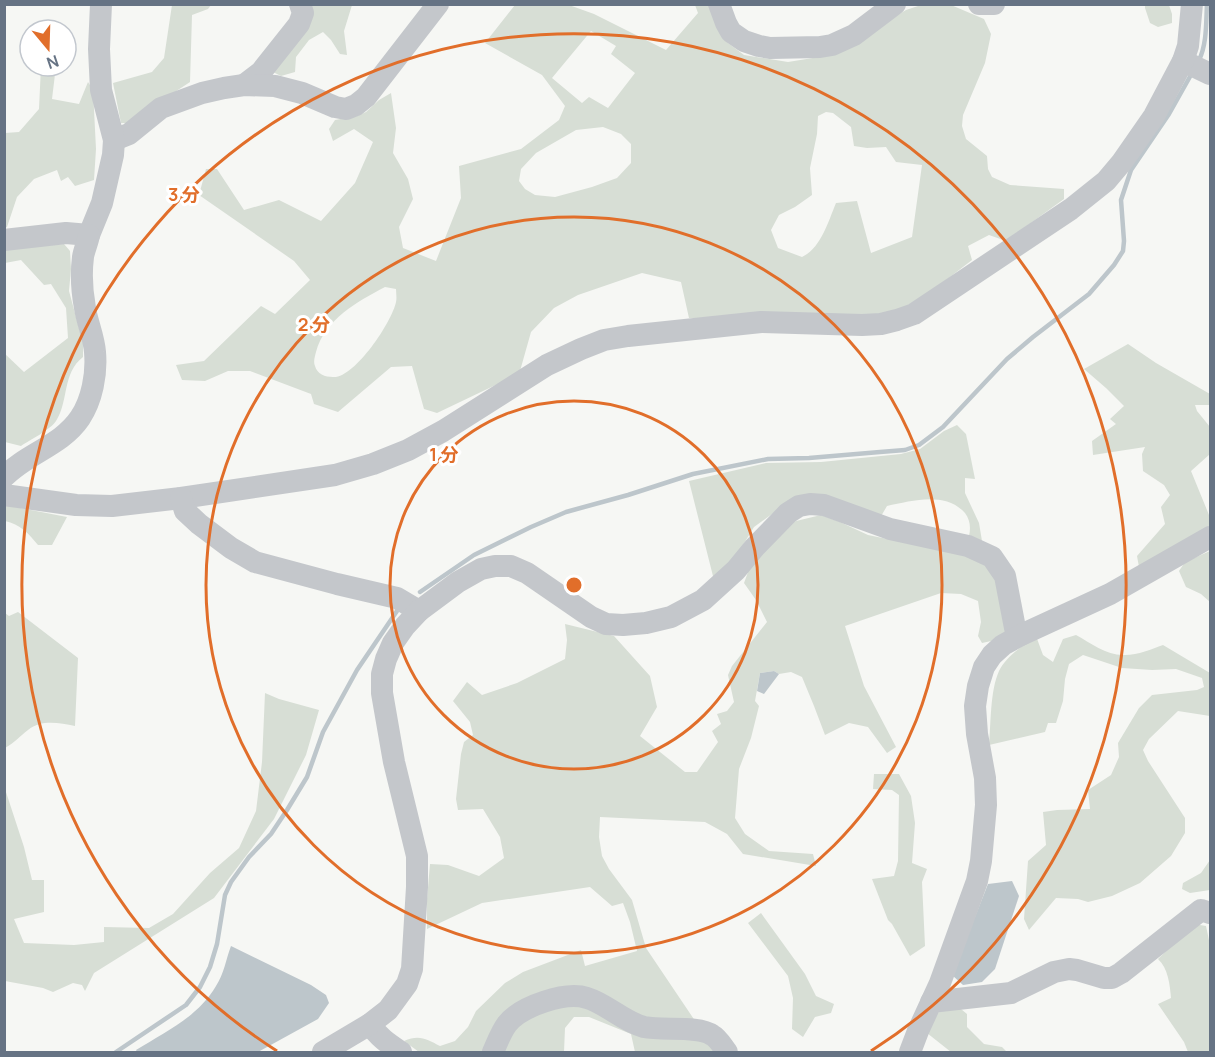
<svg xmlns="http://www.w3.org/2000/svg" width="1215" height="1057" font-family="Manrope,'Noto Sans JP',sans-serif">
  <style>
    .green { fill: #d7ded5; fill-rule: evenodd }
    .water { fill: #bdc6cb }
    .lines { fill: none; stroke-linecap: round; stroke-linejoin: round }
    .stream { stroke: #bdc6cb; stroke-width: 4.5 }
    .minor { stroke: #c4c7cb; stroke-width: 22 }
    .ring { fill: none; stroke: #e16e2a; stroke-width: 3 }
    .centre { fill: #e16e2a; stroke: #fff; stroke-width: 3 }
    .ring-label { font-size: 18px; text-anchor: middle; font-weight: bold; fill: #e16e2a; stroke: #fff; stroke-width: 6; stroke-linejoin: round; paint-order: stroke }
  </style>
  <rect width="100%" height="100%" fill="#f6f7f4"/>
  <g class="green">
    <polygon points="172,5 211,5 208,9 192,15 190,82 128,123 121,123 113,83 152,72 164,58"/>
    <polygon points="306,5 352,5 344,31 347,55 340,54 331,40 323,32 309,40 296,57 295,72 281,76 269,70"/>
    <path d="M 515,5 L 569,5 L 594,14 L 666,50 L 698,13 L 695,5 L 709,5 L 728,43 L 744,55 L 788,62 L 831,55 L 906,10 L 921,5 L 951,5 L 984,19 L 991,34 L 985,63 L 963,115 L 962,126 L 966,139 L 987,156 L 988,169 L 992,177 L 1010,185 L 1064,189 L 1064,199 L 1006,241 L 989,235 L 968,246 L 972,260 L 932,291 L 898,311 L 868,318 L 689,318 L 681,282 L 642,273 L 578,295 L 554,308 L 531,332 L 520,371 L 504,381 L 437,413 L 424,409 L 412,366 L 391,367 L 338,412 L 314,404 L 311,394 L 250,371 L 228,371 L 205,381 L 182,380 L 176,365 L 204,361 L 261,306 L 275,314 L 310,280 L 294,261 L 199,195 L 206,169 L 217,169 L 244,210 L 279,200 L 321,221 L 355,183 L 373,142 L 354,129 L 333,141 L 329,129 L 335,120 L 357,116 L 366,112 L 379,100 L 391,93 L 396,128 L 393,153 L 408,179 L 413,199 L 399,227 L 403,248 L 436,261 L 461,198 L 459,166 L 521,149 L 559,120 L 565,106 L 542,75 L 485,43 ZM 591,31 L 616,46 L 611,54 L 635,73 L 608,108 L 589,97 L 582,103 L 552,78 ZM 826,112 L 833,113 L 851,127 L 854,146 L 867,148 L 886,147 L 896,162 L 922,165 L 912,237 L 871,253 L 857,201 L 836,203 C 828,222 821,248 802,257 L 778,248 L 771,230 L 779,215 L 795,207 L 812,195 L 810,168 L 817,134 L 818,116 ZM 603,127 L 621,134 L 631,144 L 631,163 L 617,178 L 592,187 L 555,197 L 535,195 L 525,189 L 519,181 L 521,169 L 536,153 L 576,130 ZM 385,287 L 396,289 C 396,293 397,298 396,302 C 392,322 354,379 333,377 C 325,377 317,374 315,366 C 313,362 315,356 316,352 C 325,319 357,302 385,287 Z"/>
    <polygon points="1145,5 1169,5 1172,14 1172,23 1158,27 1150,23 1145,8"/>
    <polygon points="41,66 56,66 52,99 79,104 88,82 93,90 96,149 94,180 75,186 68,177 61,181 57,170 34,179 17,197 7,227 5,228 5,133 19,132 39,109"/>
    <path d="M 64,244 L 70,251 L 71,269 L 69,291 L 83,343 L 83,357 C 62,373 69,401 56,421 C 50,430 30,440 21,446 L 5,442 L 4,353 L 24,372 L 68,338 L 66,308 L 51,284 L 44,285 L 21,260 L 5,263 L 5,249 Z"/>
    <polygon points="1128,344 1156,363 1210,394 1210,403 1209,405 1195,405 1197,411 1210,427 1210,454 1191,471 1209,515 1210,515 1210,529 1139,567 1137,556 1165,524 1161,507 1170,495 1164,485 1143,471 1142,454 1145,447 1093,455 1092,441 1116,424 1110,419 1124,406 1106,388 1084,369"/>
    <path d="M 957,425 L 966,434 L 975,479 L 965,478 L 965,493 L 979,523 L 982,541 L 969,536 C 971,527 970,520 965,513 C 945,491 912,501 887,506 L 880,518 L 786,504 L 754,527 L 735,558 L 714,580 L 689,481 L 766,463 L 821,462 L 901,454 L 920,449 L 944,431 Z"/>
    <path d="M 5,505 L 67,517 L 52,545 L 38,545 C 29,534 20,524 5,521 Z"/>
    <path d="M 821,515 L 840,522 L 868,535 L 936,549 L 970,554 L 986,565 L 995,577 L 1007,632 L 996,640 L 982,643 L 978,636 L 981,622 L 978,601 L 961,594 L 941,593 L 845,626 L 864,686 L 896,747 L 887,753 L 868,727 L 849,723 L 825,735 L 814,706 L 802,677 L 791,672 L 779,674 L 774,671 L 760,673 L 755,701 L 759,706 L 751,738 L 739,769 L 735,818 L 745,834 L 769,851 L 813,854 L 816,866 L 743,854 L 727,834 L 705,822 L 600,817 L 599,837 L 602,856 L 609,869 L 632,900 L 646,948 L 716,1052 L 635,1052 L 631,1034 L 589,1017 L 574,1017 L 565,1028 L 564,1052 L 419,1052 L 404,1041 C 419,1034 427,1039 440,1046 L 455,1041 L 468,1027 L 476,1011 L 505,983 L 523,972 L 581,950 L 585,966 L 637,951 L 630,922 L 623,903 L 612,906 L 590,887 L 482,903 L 427,929 L 427,899 L 430,864 L 448,865 L 479,876 L 504,858 L 500,837 L 483,809 L 458,810 L 456,799 L 461,754 L 464,742 L 473,735 L 470,722 L 453,701 L 467,682 L 482,695 L 517,683 L 565,659 L 567,640 L 565,624 L 614,636 L 650,676 L 657,707 L 640,736 L 685,772 L 697,772 L 718,742 L 712,731 L 721,724 L 717,714 L 727,711 L 734,702 L 728,675 L 732,666 L 767,622 L 756,600 L 744,583 L 751,564 L 792,522 Z"/>
    <polygon points="1210,551 1210,602 1201,594 1186,587 1179,571 1185,562"/>
    <path d="M 18,612 L 78,658 L 75,726 C 59,723 42,719 28,730 C 20,736 14,743 5,748 L 5,613 L 9,616 Z"/>
    <path d="M 1076,635 C 1091,643 1107,656 1125,655 C 1138,655 1152,649 1163,645 L 1210,673 L 1210,716 L 1178,711 L 1149,739 L 1143,750 L 1148,761 L 1185,818 L 1185,833 L 1171,856 L 1140,883 L 1112,896 L 1088,902 L 1078,899 L 1056,898 L 1029,930 L 1024,919 L 1028,861 L 1046,845 L 1043,812 L 1057,810 L 1090,809 L 1088,790 L 1111,775 L 1119,757 L 1118,743 L 1139,708 L 1152,695 L 1197,690 L 1204,687 L 1202,678 L 1176,669 L 1152,670 L 1122,668 L 1083,655 L 1069,664 L 1065,679 L 1063,701 L 1056,723 L 1048,723 L 1045,732 L 989,745 C 991,723 990,691 999,671 C 1006,656 1023,646 1036,636 L 1043,655 L 1053,662 L 1063,639 Z"/>
    <polygon points="265,693 279,699 319,710 306,755 274,819 214,898 94,973 85,991 82,985 73,983 53,992 43,988 5,981 5,789 24,847 32,880 44,880 44,912 14,919 24,943 74,945 104,942 104,927 149,928 173,914 210,873 239,848 256,811 262,762"/>
    <polygon points="874,774 899,774 911,796 915,823 912,863 927,869 922,882 925,946 910,956 892,924 888,920 872,879 894,876 898,861 899,795 892,790 873,789"/>
    <polygon points="1210,860 1210,890 1190,893 1182,889 1183,883 1201,873"/>
    <polygon points="761,913 805,974 816,996 834,1004 831,1013 815,1017 803,1037 792,1029 793,998 788,976 748,923"/>
    <path d="M 1194,924 L 1206,926 L 1210,945 L 1210,1052 L 1188,1052 L 1184,1042 L 1158,1004 L 1171,998 C 1170,985 1168,968 1158,959 Z"/>
    <polygon points="956,1005 967,1014 967,1027 984,1044 1002,1047 1007,1052 951,1052 927,1033 937,1013"/>
  </g>
  <g class="water">
    <polygon points="774,671 779,674 764,694 757,691 760,673"/>
    <polygon points="1012,881 1019,896 995,969 982,982 963,985 952,975 988,884"/>
    <path d="M 231,946 L 311,985 L 326,995 L 329,1003 L 318,1019 L 258,1052 L 137,1052 L 136,1050 C 165,1032 198,1017 216,986 C 224,974 226,959 231,946 Z"/>
  </g>
  <g class="lines">
    <g class="stream">
      <path d="M 1199,60 C 1207,44 1206,22 1207,4"/>
      <polyline points="420,592 474,555 531,527 566,512 628,495 693,474 768,459 809,458 880,452 905,450 919,445 943,427 1007,359 1033,337 1089,294 1114,265 1123,251 1124,241 1121,200 1131,170 1169,114 1192,73"/>
      <polyline points="116,1052 186,1005 200,987 210,967 217,944 225,895 231,882 249,857 271,834 287,810 307,777 323,732 357,670 399,608"/>
    </g>
    <g class="minor">
      <polyline points="719,4 726,23 731,32 744,41 759,46 770,48 820,47 832,45 854,35 895,4"/>
      <polyline points="979,4 994,4"/>
      <polyline points="1183,61 1210,74"/>
      <polyline points="244,85 261,72 299,24 303,13 300,4"/>
      <polyline points="114,140 129,134 161,108 202,93 224,88 244,85 275,86 302,93 335,107 346,109 356,105 366,97 438,4"/>
      <polyline points="4,240 66,233 89,235 102,203 113,155 114,140 101,90 99,49 101,4"/>
      <path d="M 4,477 C 27,453 61,446 80,418 C 92,400 97,374 95,352 C 94,337 87,322 85,308 C 82,292 81,273 83,257 C 84,250 88,242 89,235"/>
      <polyline points="4,495 76,505 112,506 181,498 335,475 373,464 408,450 443,431 547,365 581,349 604,340 628,336 761,322 862,325 881,324 897,320 914,314 1071,209 1106,181 1122,162 1154,116 1183,61 1188,46 1192,4"/>
      <polyline points="181,498 185,511 199,524 231,548 255,562 337,584 397,598 419,611"/>
      <polyline points="931,1002 1011,993 1054,972 1069,969 1077,970 1104,978 1112,978 1121,973 1201,910 1210,913"/>
      <path d="M 370,1024 C 378,1037 389,1044 401,1052"/>
      <polyline points="323,1052 370,1024 388,1010 407,984 412,969 417,887 417,856 394,762 382,693 382,674 386,659 393,643 405,626 419,611 458,582 481,569 495,566 511,566 527,573 591,617 606,624 623,625 646,623 671,617 703,600 736,570 754,548 788,513 799,506 810,504 824,505 890,529 968,546 992,557 1005,576 1015,628 1021,635"/>
      <path d="M 493,1052 C 497,1043 501,1032 507,1024 C 521,1006 566,991 587,998 C 607,1004 624,1022 644,1027 C 663,1031 698,1025 712,1035 C 718,1038 723,1047 727,1052"/>
      <polyline points="910,1052 918,1031 940,983 977,881 981,861 986,805 985,778 977,734 975,706 978,686 984,667 992,655 1003,645 1021,635 1110,594 1210,537"/>
    </g>
  </g>
  <g class="ring">
    <circle cx="574" cy="585" r="184"/>
    <circle cx="574" cy="585" r="368"/>
    <path d="M277 1051A552 552 0 1 1 871 1051"/>
  </g>
  <circle cx="574" cy="585" r="9" class="centre"/>
  <g class="ring-label">
    <text x="184" y="201">3 分</text>
    <text x="314" y="331">2 分</text>
    <text x="444" y="461">1 分</text>
  </g>
  <rect width="1215" height="1057" fill="none" stroke="#667384" stroke-width="12"/>
  <g transform="translate(48 48) rotate(161)"><circle r="28" fill="#ffffff" stroke="#c2c7ce" stroke-width="1.5"/>
  <path d="M0-4.5L10 22L0 15L-10 22Z" fill="#e16e2a"/>
  <text y="-9" font-size="16" font-weight="bold" text-anchor="middle" fill="#667384">N</text>
  </g>
</svg>
